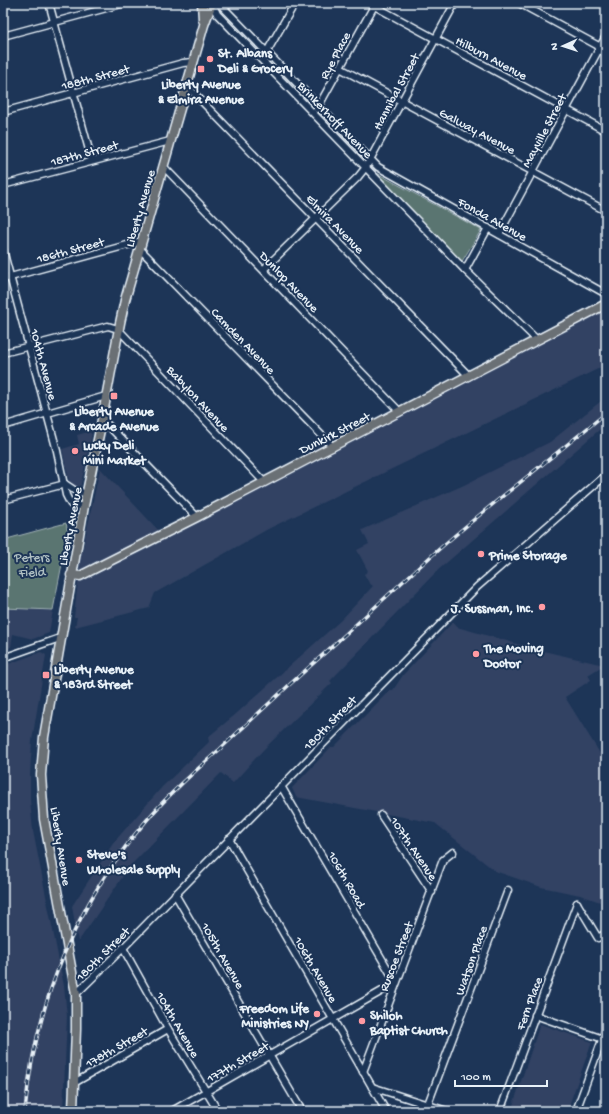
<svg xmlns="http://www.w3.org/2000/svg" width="609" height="1114" font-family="'Gochi Hand',sans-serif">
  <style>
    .built { fill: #314263 }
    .green { fill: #5a7471; stroke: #a1b2b4 }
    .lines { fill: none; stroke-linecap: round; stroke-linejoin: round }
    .minor-casing { stroke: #e8f1f8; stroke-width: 9 }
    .major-casing { stroke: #e8f1f8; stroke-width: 11 }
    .minor { stroke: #1d3557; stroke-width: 6 }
    .major { stroke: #6b6f75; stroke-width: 8 }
    .rail-casing { stroke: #e8f1f8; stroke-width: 3.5 }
    .rail { stroke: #1d3557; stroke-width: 2; stroke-dasharray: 6; stroke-linecap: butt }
    .poi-dot { fill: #ff9aa2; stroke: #1d3557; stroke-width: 1.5 }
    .labels { text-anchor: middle; stroke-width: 4; stroke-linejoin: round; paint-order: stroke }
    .poi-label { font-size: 13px; font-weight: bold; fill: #e8f1f8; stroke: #1d3557; text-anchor: start }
    .street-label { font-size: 13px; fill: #e8f1f8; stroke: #1d3557 }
    .park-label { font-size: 13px; fill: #afbfc2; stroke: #1d3557 }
  </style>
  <rect width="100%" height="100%" fill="#1d3557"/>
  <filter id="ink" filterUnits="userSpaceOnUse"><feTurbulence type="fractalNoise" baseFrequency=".025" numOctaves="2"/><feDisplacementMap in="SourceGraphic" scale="8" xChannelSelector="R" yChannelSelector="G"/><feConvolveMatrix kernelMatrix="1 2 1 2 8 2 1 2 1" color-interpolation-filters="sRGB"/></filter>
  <g filter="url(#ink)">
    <g class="built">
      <polygon points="606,298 606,365 268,529 155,593 149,608 75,627 77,617 74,617 80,562 100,468 159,531"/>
      <polygon points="606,397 606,424 437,571 330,681 332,683 264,749 233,783 221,773 130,866 78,942 72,906 114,842 162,787 209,742 208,737 236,714 341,620 373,586 369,583 364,574 368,571 357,550 369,544 362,530 464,485 550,442"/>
      <polygon points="88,432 92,434 80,489 70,484 62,449 79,444 77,435"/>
      <polygon points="3,608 53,610 49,633 33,639 13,634 11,647 3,650"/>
      <polygon points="453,622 457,627 539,650 604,665 588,675 591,680 565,697 606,763 606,904 580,895 541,887 495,871 435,823 296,797 292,788 331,747 334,747 390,690 393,690 403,675"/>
      <polygon points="41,652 46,655 32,741 30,775 30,800 33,831 64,986 67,1016 63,1111 3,1111 3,666"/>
      <polygon points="540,1024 592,1042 567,1111 511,1111"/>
    </g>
    <g class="green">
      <polygon points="373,171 481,230 461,263"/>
      <polygon points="66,523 68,533 53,610 3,608 3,540"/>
    </g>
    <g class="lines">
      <defs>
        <g id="minor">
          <polyline points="49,3 92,161"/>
          <polyline points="212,3 222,6 378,167 606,294"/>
          <polyline points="212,3 217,14 465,270 537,340"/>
          <polyline points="369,3 606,131"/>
          <polyline points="519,3 606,50"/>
          <polyline points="3,36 125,3"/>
          <polyline points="265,55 295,3"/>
          <polyline points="340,68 606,211"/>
          <polyline points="186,85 469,376"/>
          <polyline points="317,109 374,6"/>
          <polyline points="3,112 183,63 193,62"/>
          <polyline points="163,166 400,412"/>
          <polyline points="3,185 170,141"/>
          <polyline points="499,234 606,36"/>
          <polyline points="140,249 333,447"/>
          <polyline points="3,250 57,451 66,495 70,503 73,506 84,506"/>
          <polyline points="264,269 358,177 366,167 455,3"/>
          <polyline points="465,270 488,228"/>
          <polyline points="3,279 142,241"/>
          <polyline points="3,353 108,326 118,329 264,482"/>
          <polyline points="102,419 197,517"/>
          <polyline points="3,426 106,396"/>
          <polyline points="65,484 77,492 86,493"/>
          <polyline points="3,500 65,484"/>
          <polyline points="3,658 60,638"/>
          <polyline points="281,786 396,983"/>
          <polyline points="381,815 432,892"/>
          <polyline points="229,839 386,1111"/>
          <polyline points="175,894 302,1111"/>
          <polyline points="577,903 598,938 606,933"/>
          <polyline points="123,948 168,1029 218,1111"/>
          <polyline points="76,994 123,948 477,587 606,475"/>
          <polyline points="535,1015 603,1039"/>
          <polyline points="363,1072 443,860 453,852"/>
          <polyline points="74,1083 168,1029"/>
          <polyline points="372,1087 447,1111"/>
          <polyline points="428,1104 508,890"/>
          <polyline points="172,1111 396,983"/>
          <polyline points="500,1111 577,903"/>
          <polyline points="576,1111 606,1029"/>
        </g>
        <g id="major">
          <polyline points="202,3 203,20"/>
          <polyline points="71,575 80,576 197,517 606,304"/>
          <polyline points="73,1111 76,1029 76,994 44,819 41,775 44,737 84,506 100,430 120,323 125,300 204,25 212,3"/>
        </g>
      </defs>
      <use href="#minor" class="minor-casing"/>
      <use href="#major" class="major-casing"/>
      <use href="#minor" class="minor"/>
      <use href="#major" class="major"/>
      <defs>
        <path id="rail" d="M 25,1111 C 35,1004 76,903 146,821 C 168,795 194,772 220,749 C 255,716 291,683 327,651 C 369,613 410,574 453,537 C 503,495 555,455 606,413"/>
      </defs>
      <use href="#rail" class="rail-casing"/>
      <use href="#rail" class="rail"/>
    </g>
  </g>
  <g class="poi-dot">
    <circle cx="210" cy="59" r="4"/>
    <rect x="197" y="65" width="8" height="8" rx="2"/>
    <rect x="110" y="392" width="8" height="8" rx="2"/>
    <circle cx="75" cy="451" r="4"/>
    <circle cx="481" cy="554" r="4"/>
    <circle cx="542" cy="607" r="4"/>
    <circle cx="476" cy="654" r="4"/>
    <rect x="42" y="671" width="8" height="8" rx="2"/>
    <circle cx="79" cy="860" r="4"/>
    <circle cx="317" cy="1014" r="4"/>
    <circle cx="362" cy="1021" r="4"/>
  </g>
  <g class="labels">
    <g class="poi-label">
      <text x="218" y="57">St. Albans<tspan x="218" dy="15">Deli &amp; Grocery</tspan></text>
      <text x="201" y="88" text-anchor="middle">Liberty Avenue<tspan x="201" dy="15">&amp; Elmira Avenue</tspan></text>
      <text x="114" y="415" text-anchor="middle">Liberty Avenue<tspan x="114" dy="15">&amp; Arcade Avenue</tspan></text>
      <text x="83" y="449">Lucky Deli<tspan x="83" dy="15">Mini Market</tspan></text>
      <text x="489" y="559">Prime Storage</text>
      <text x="534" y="612" text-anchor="end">J. Sussman, Inc.</text>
      <text x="484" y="652">The Moving<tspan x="484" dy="15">Doctor</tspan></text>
      <text x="54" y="673">Liberty Avenue<tspan x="54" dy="15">&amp; 183rd Street</tspan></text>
      <text x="87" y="858">Steve's<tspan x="87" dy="15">Wholesale Supply</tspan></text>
      <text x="309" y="1012" text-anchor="end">Freedom Life<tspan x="309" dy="15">Ministries NY</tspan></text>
      <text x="370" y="1019">Shiloh<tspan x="370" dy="15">Baptist Church</tspan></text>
    </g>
    <g class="street-label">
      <text transform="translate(334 55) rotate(-62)" y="5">Rye Place</text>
      <text transform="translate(492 57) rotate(28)" y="5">Hilburn Avenue</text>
      <text transform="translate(95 76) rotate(-15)" y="5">188th Street</text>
      <text transform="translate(395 91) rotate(-62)" y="5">Hannibal Street</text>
      <text transform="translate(336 119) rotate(46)" y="5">Brinkerhoff Avenue</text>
      <text transform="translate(478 130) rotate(28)" y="5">Galway Avenue</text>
      <text transform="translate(543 130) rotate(-62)" y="5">Mayville Street</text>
      <text transform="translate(84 152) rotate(-15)" y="5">187th Street</text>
      <text transform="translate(139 208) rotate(-74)" y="5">Liberty Avenue</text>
      <text transform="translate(493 218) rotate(29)" y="5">Fonda Avenue</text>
      <text transform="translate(336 223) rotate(46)" y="5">Elmira Avenue</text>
      <text transform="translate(70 249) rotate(-15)" y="5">186th Street</text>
      <text transform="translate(290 281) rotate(46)" y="5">Dunlop Avenue</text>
      <text transform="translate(244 340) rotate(46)" y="5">Camden Avenue</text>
      <text transform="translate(45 364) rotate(75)" y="5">104th Avenue</text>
      <text transform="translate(199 398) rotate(47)" y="5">Babylon Avenue</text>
      <text transform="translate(334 432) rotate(-27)" y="5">Dunkirk Street</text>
      <text transform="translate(69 526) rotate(-79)" y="5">Liberty Avenue</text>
      <text transform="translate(329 722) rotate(-46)" y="5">180th Street</text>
      <text transform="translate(62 846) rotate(81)" y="5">Liberty Avenue</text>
      <text transform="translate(415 848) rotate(56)" y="5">107th Avenue</text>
      <text transform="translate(348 879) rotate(60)" y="5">106th Road</text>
      <text transform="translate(102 953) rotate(-45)" y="5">180th Street</text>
      <text transform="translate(224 955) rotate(60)" y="5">105th Avenue</text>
      <text transform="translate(395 956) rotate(-69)" y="5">Ruscoe Street</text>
      <text transform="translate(470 960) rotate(-70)" y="5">Watson Place</text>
      <text transform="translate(317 969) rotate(60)" y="5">106th Avenue</text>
      <text transform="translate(528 1003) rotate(-70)" y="5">Fern Place</text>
      <text transform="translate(179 1024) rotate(60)" y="5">104th Avenue</text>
      <text transform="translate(116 1046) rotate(-30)" y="5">178th Street</text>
      <text transform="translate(237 1061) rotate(-30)" y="5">177th Street</text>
    </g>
    <g class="park-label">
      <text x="32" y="561">Peters<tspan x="32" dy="15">Field</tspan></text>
    </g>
  </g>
  <rect width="609" height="1114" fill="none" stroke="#1d3557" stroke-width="16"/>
  <rect x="8" y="8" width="593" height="1098" fill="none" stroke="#e8f1f8" stroke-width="1.5" filter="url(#ink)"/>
  <g transform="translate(563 46) rotate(267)" stroke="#1d3557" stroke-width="3" paint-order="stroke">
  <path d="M0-3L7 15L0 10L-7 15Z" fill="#e8f1f8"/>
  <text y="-6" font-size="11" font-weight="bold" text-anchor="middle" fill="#e8f1f8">N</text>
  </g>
  <path d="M455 1080v6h92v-6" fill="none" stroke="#e8f1f8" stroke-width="2"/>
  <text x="461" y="1080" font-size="12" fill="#e8f1f8" stroke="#1d3557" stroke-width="3" paint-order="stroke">100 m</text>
</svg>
